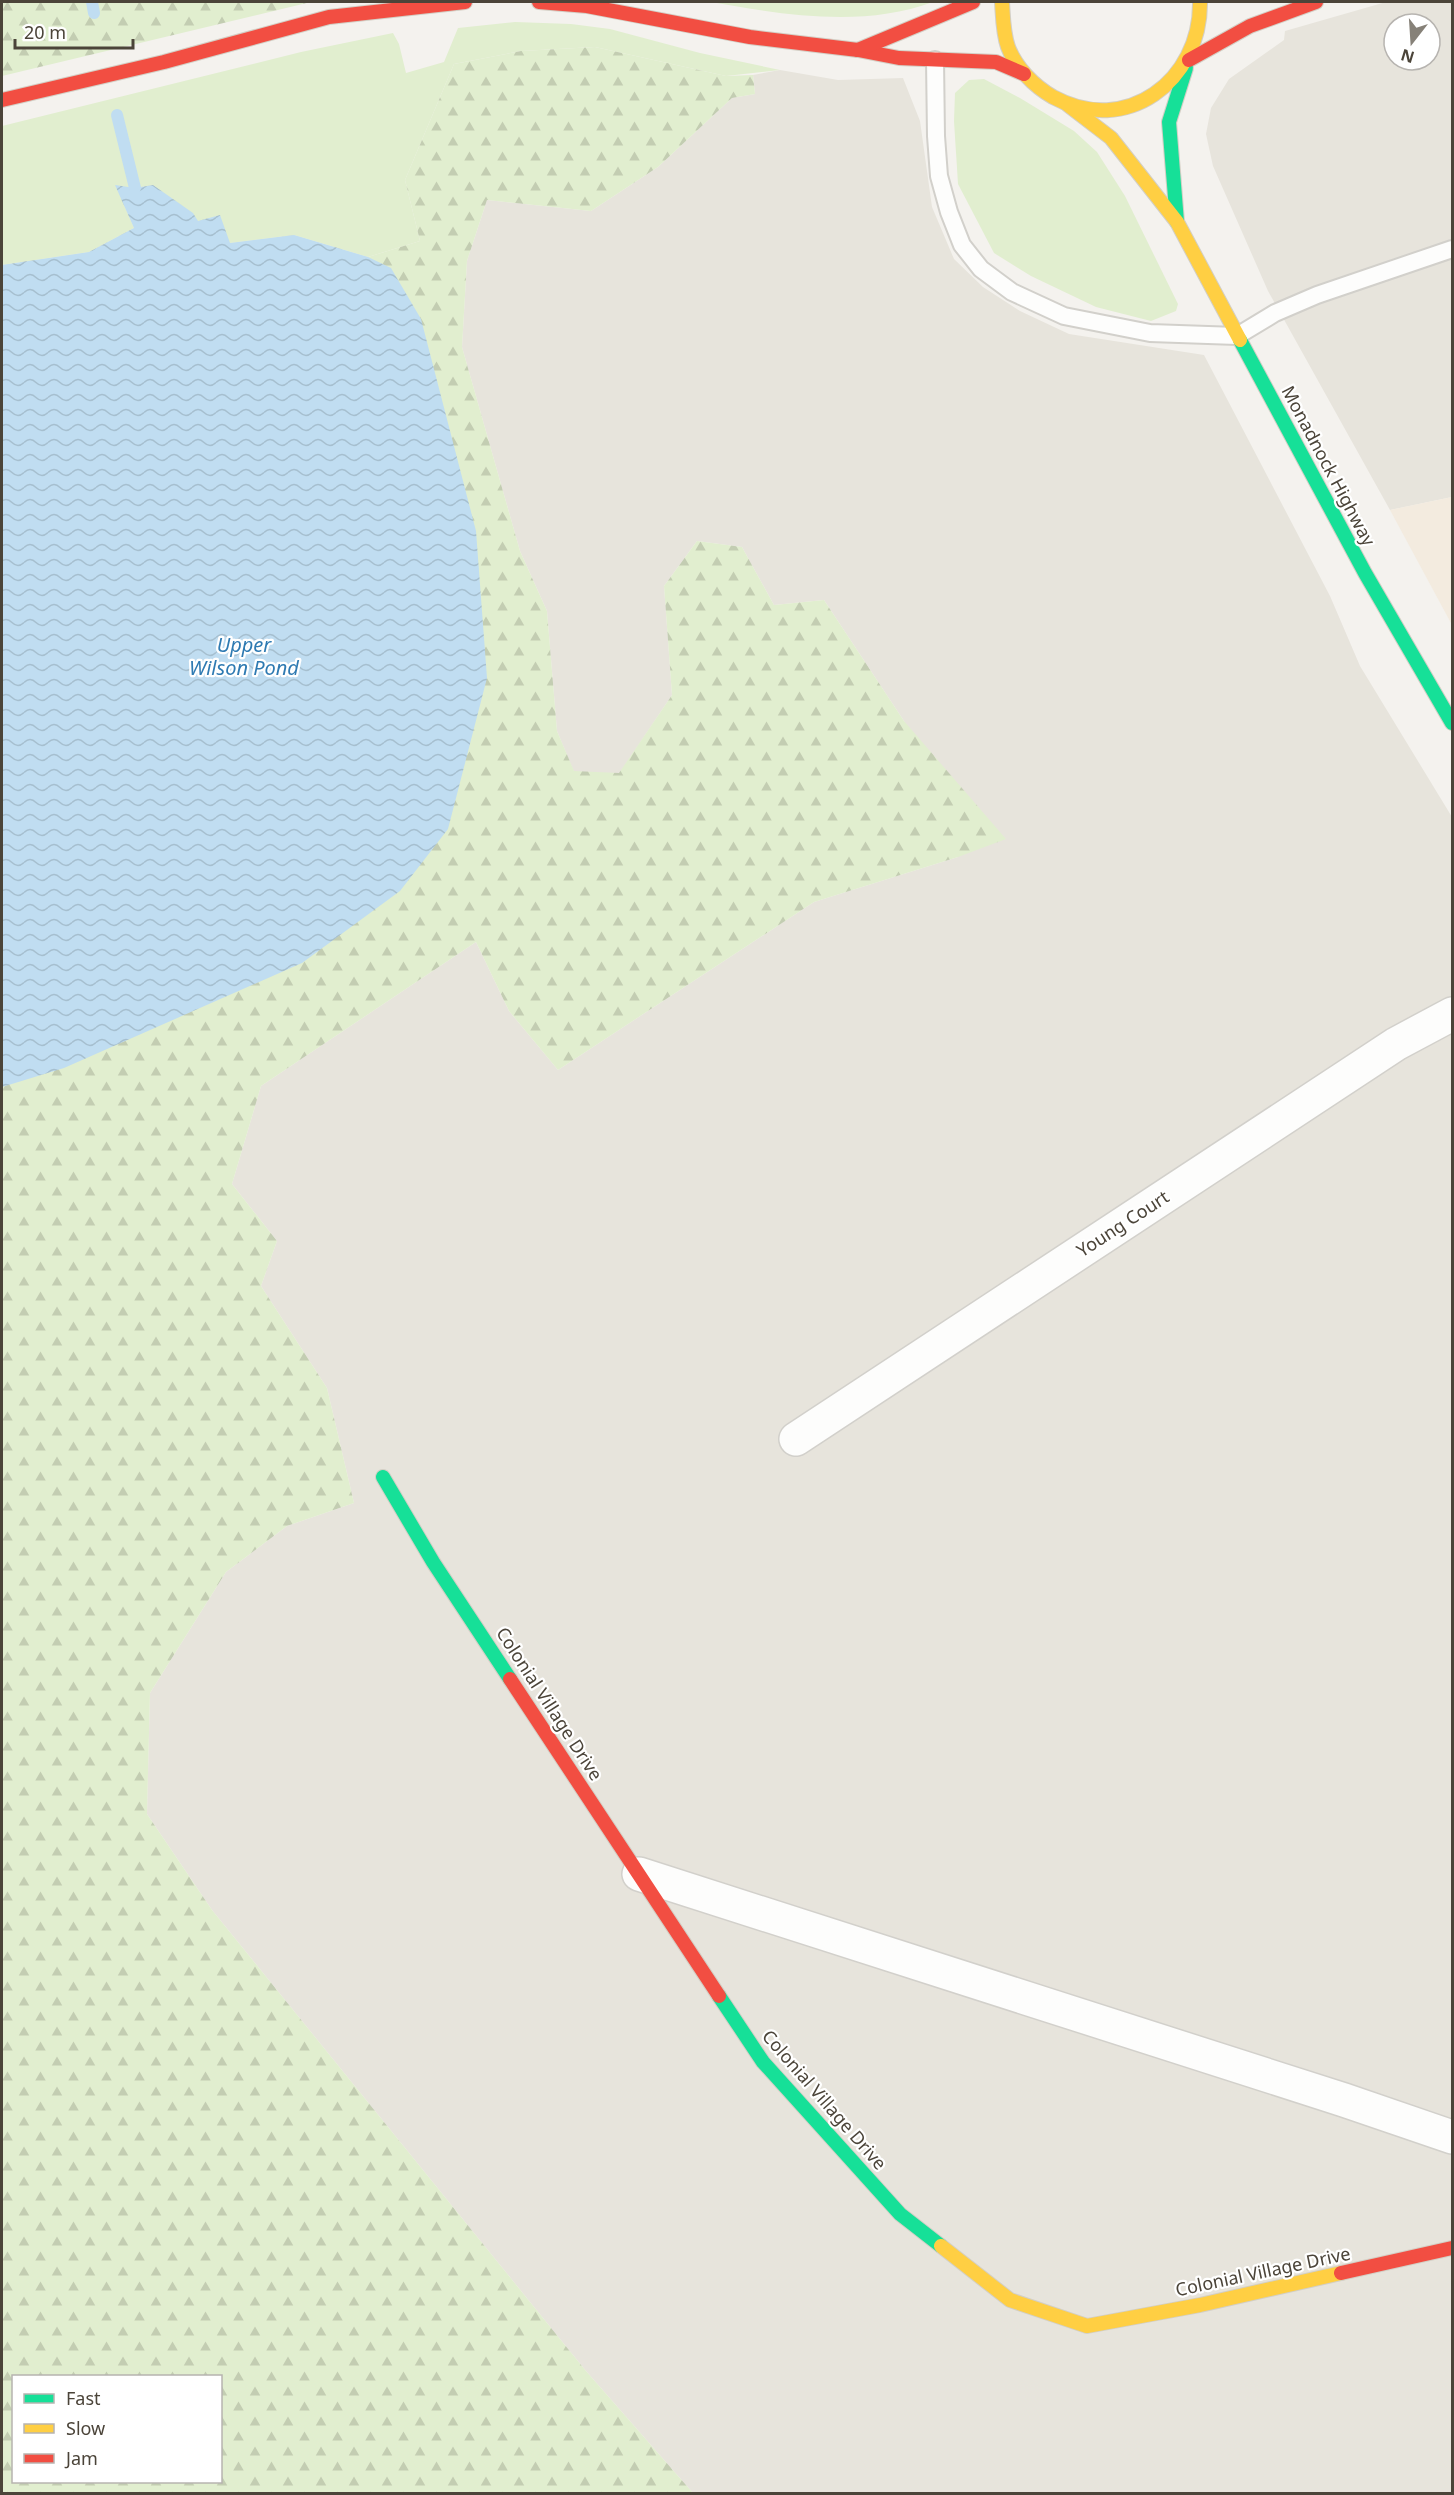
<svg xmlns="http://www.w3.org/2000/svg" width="1454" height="2495" font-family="'Noto Sans',sans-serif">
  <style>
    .residential { fill: #e7e4dc; fill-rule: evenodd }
    .commercial { fill: #f3ebdf }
    .green { fill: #e1eecf }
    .forest { fill: url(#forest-firs); fill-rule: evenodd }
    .water { fill: url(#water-waves) }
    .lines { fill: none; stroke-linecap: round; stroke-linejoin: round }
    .stream { stroke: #c0ddf1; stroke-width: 12 }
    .lane-casing { stroke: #d2d0cb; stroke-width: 20 }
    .street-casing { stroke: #d2d0cb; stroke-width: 36 }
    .fast-casing { stroke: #d3cfc5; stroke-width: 16 }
    .slow-casing { stroke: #d3cfc5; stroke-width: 16 }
    .jam-casing { stroke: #d3cfc5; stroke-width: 16 }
    .lane { stroke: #fdfdfc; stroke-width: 16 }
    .street { stroke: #fdfdfc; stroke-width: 33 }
    .fast { stroke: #16e098; stroke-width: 14 }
    .slow { stroke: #ffcf43; stroke-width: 14 }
    .jam { stroke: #f24e42; stroke-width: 14 }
    .labels { text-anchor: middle; stroke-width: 4.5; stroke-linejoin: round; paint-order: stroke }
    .street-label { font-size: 18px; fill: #4b4439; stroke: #fff }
    .water-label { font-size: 20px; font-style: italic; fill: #2e7ab2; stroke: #fff }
  </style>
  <defs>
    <pattern id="forest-firs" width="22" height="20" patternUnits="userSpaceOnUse" patternTransform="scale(1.5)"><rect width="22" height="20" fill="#e1eecf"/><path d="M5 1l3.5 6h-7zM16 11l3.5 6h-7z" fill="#c3cdb2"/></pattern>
    <pattern id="water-waves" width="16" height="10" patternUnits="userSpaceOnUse" patternTransform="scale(1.5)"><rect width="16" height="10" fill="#c0ddf1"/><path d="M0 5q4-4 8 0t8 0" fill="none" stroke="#a6bfcf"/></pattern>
  </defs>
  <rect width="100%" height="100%" fill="#f4f2ee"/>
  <g class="residential">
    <path d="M 1386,2 L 1452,2 L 1452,497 L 1390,510 L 1268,291 L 1213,166 L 1206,134 L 1211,108 L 1229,79 L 1284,40 L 1285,31 ZM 1394,24 L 1430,24 L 1430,60 L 1394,60 Z"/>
    <polygon points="780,70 838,80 903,78 920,121 932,207 954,259 983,287 1020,311 1069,334 1204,355 1330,596 1360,666 1452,817 1452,2493 693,2493 586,2371 212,1910 147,1814 150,1693 226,1572 287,1526 354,1503 327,1388 261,1286 277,1241 232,1184 261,1086 476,942 509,1011 558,1070 814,902 958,857 904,721 824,600 774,605 742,547 697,541 664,586 672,695 619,774 574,772 557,731 547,611 520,551 462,347 467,261 487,200 591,211 658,167 732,98 755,94 753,75"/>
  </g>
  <polygon class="commercial" points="1452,497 1452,625 1390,510"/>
  <g class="green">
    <path d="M 711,2 L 933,2 C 863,28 784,15 711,2 Z"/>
    <polygon points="515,22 571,24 610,29 700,53 780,70 726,76 595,47 521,51 454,64 405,180 420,241 368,257 294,235 230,243 198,222 153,185 135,188 116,186 134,228 89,252 2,265 2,126 301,52 393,33 399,44 406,73 444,62 458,28"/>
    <polygon points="984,79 1020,98 1074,131 1097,152 1125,196 1178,304 1176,311 1151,321 1096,307 1031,276 994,253 958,184 954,121 955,93 969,80"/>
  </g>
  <g class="forest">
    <polygon points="2,2 311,2 2,76"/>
    <path d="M 595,47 L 726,76 L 753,75 L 755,94 L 732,98 L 658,167 L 591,211 L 487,200 L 467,261 L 462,347 L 520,551 L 547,611 L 557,731 L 574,771 L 619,773 L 672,695 L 664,586 L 697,541 L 742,547 L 774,605 L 824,600 L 904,721 L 1006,839 L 958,857 L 814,902 L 558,1070 L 509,1011 L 476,942 L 261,1086 L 232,1184 L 277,1241 L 261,1286 L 327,1388 L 354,1503 L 287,1526 L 226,1572 L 150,1693 L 147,1814 L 212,1910 L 586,2371 L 693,2493 L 2,2494 L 2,265 L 89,252 L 134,228 L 115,185 L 135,188 L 153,185 L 193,213 L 198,221 L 220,215 L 230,243 L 294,235 L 368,257 L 420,241 L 405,180 L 454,64 L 521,51 ZM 14,2376 L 220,2376 L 220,2482 L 14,2482 Z"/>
  </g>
  <polygon class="water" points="115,185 135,188 153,185 193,213 198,221 220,215 230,243 294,235 368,257 391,268 421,319 476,531 487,678 448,829 400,891 302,963 64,1068 2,1087 2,265 89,252 134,228"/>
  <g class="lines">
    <g class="stream">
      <polyline points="92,2 94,13"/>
      <polyline points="117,115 135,188"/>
    </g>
    <defs>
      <polyline id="lane" points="935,60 936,136 939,176 949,212 962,245 981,269 1012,292 1064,316 1150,333 1237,336 1275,313 1317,295 1452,249"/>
      <g id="street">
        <polyline points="796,1439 1396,1044 1452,1014"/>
        <polyline points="639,1874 1344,2100 1452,2137"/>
      </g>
      <g id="fast">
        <polyline points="1177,222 1169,122 1186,68"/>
        <polyline points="1240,340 1365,573 1452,723"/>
        <polyline points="383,1477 433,1562 510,1679"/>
        <polyline points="719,1996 763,2062 900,2214 941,2246"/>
      </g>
      <g id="slow">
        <path d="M 1002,2 C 1003,17 1003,33 1008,47 C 1016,68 1034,86 1053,97 C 1126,137 1201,81 1200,2"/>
        <polyline points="1068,105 1111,138 1177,222 1240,340"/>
        <polyline points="941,2246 1010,2300 1087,2326 1200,2305 1341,2273"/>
      </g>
      <g id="jam">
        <polyline points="539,2 587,6 750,37 858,50 899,58 996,62 1024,74"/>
        <polyline points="858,50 973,2"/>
        <polyline points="1189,60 1250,26 1316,2"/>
        <polyline points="2,100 164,62 329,17 465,2"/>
        <polyline points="510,1679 719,1996"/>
        <polyline points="1341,2273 1452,2248"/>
      </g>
    </defs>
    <use href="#lane" class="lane-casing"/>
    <use href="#street" class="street-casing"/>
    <use href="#fast" class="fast-casing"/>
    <use href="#slow" class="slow-casing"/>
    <use href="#jam" class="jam-casing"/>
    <use href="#lane" class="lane"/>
    <use href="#street" class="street"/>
    <use href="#fast" class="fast"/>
    <use href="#slow" class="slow"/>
    <use href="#jam" class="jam"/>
  </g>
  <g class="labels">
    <g class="street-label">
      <text transform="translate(1328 466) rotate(62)" y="6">Monadnock Highway</text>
      <text transform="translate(1123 1224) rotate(-33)" y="6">Young Court</text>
      <text transform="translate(549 1704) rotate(57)" y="6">Colonial Village Drive</text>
      <text transform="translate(824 2100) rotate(49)" y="6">Colonial Village Drive</text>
      <text transform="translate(1263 2272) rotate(-12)" y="6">Colonial Village Drive</text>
    </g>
    <g class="water-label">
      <text x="244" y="652">Upper<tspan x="244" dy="23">Wilson Pond</tspan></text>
    </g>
  </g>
  <rect width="1454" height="2495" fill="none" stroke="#4b4439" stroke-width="6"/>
  <rect x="12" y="2375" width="210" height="108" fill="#ffffff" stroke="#b7b4b0" stroke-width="1.5"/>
  <rect x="24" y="2394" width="30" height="9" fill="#16e098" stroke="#b7b4b0" stroke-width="1.5"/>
  <text x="66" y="2405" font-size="18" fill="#4b4439">Fast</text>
  <rect x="24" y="2424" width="30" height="9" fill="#ffcf43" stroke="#b7b4b0" stroke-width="1.5"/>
  <text x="66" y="2435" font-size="18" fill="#4b4439">Slow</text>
  <rect x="24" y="2454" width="30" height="9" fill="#f24e42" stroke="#b7b4b0" stroke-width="1.5"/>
  <text x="66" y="2465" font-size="18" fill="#4b4439">Jam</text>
  <g transform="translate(1412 42) rotate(197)"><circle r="28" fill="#ffffff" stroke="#b7b4b0" stroke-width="1.5"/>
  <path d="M0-4.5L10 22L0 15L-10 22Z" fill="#868178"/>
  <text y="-9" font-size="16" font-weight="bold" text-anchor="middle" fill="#4b4439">N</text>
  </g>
  <path d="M15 39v9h118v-9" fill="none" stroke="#4b4439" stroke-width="3"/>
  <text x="24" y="39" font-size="18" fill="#4b4439" stroke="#ffffff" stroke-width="4.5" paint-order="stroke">20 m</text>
</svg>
